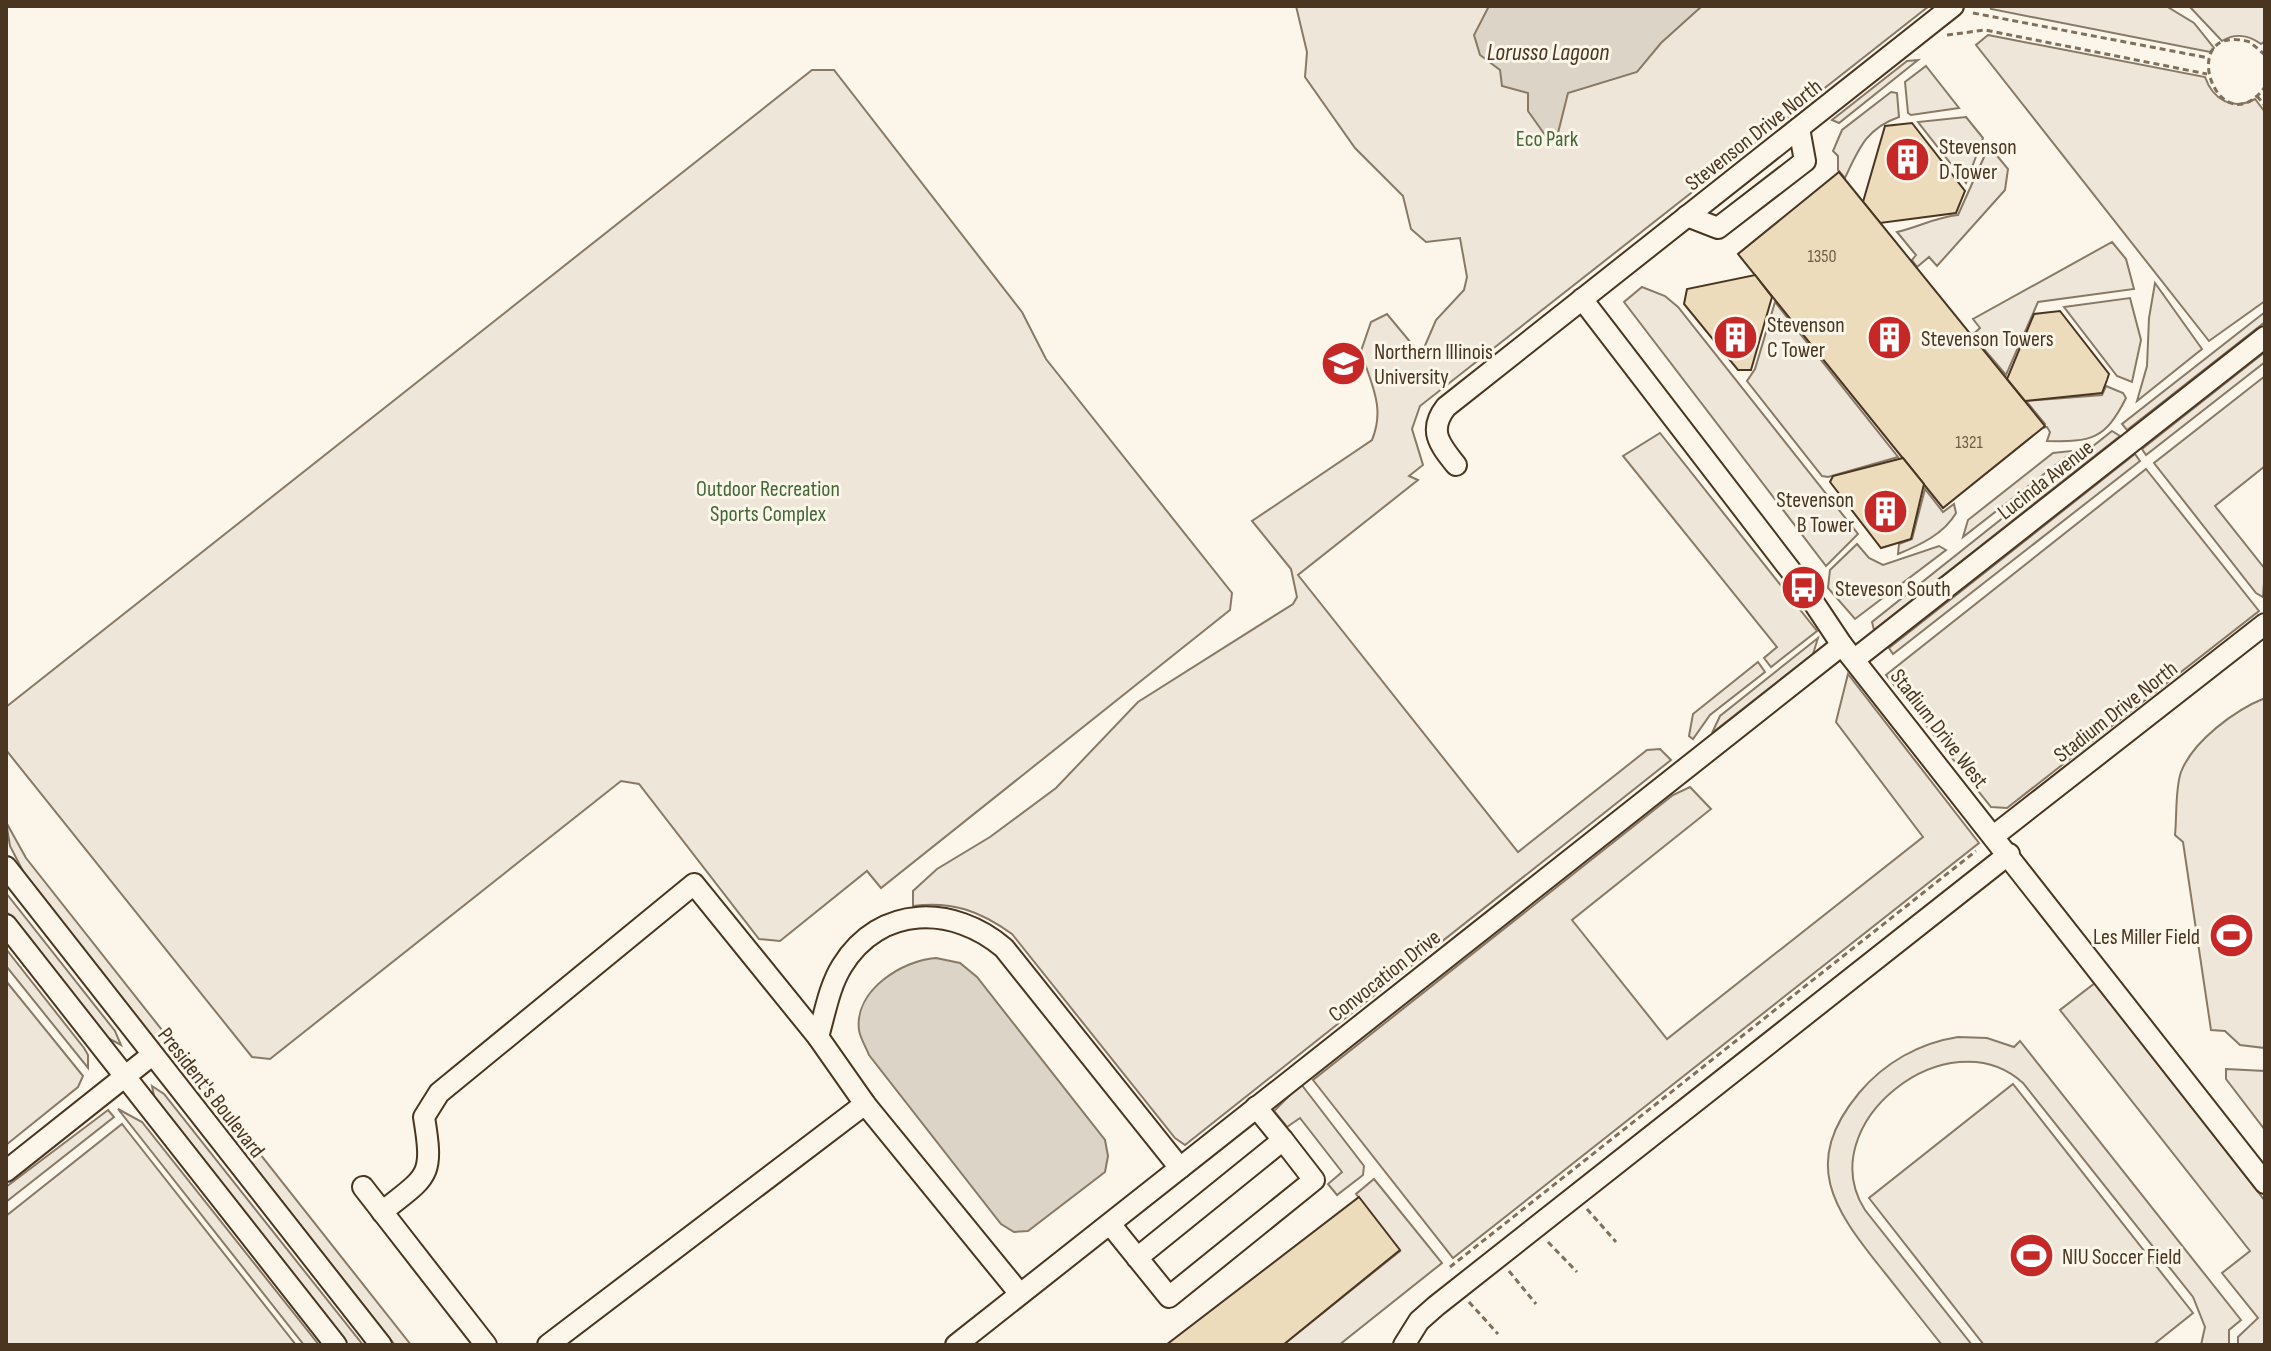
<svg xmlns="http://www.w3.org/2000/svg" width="2271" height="1351" font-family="'Sofia Sans Condensed',sans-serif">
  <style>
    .green { fill: #ede6d9; stroke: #887966; stroke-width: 2 }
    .water { fill: #dcd4c6; stroke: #887966; stroke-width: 2 }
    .building { fill: #ecdcbc; stroke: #4a3520; stroke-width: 2 }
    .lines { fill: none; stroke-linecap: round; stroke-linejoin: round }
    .minor-casing { stroke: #4a3520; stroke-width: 24 }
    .path { stroke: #7f6f5c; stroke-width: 3; stroke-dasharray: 6 4; stroke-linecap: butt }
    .minor { stroke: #fbf6e9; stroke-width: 20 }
    .labels { text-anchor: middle; stroke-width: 6; stroke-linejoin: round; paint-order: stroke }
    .number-label { font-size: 18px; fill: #725f47 }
    .street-label { font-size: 22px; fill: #4a3520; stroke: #fbf6e9 }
    .park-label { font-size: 22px; fill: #436837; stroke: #fbf6e9 }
    .poi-label { font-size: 22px; fill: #4a3520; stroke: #fbf6e9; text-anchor: start }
    .water-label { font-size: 24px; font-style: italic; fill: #4a3520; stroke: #fbf6e9 }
  </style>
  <rect width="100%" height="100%" fill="#fbf6e9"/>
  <g class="green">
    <path d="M 1296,6 L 1929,6 L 1420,406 L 1412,429 L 1423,465 L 1409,476 L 1418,480 L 1298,575 L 1518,852 L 1647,750 L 1660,749 L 1671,760 L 1185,1145 L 1175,1138 L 1012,934 C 980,911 953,901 913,906 L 913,891 L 937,869 L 990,837 L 1056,788 L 1138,702 L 1293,604 L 1297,597 L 1291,569 L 1252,521 L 1372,440 C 1386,406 1370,383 1361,351 L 1371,322 L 1387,314 L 1421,355 L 1436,320 L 1464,290 L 1467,277 L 1460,238 L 1426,242 L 1411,229 L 1403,196 L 1355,148 L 1305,77 L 1307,52 Z"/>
    <polygon points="1990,6 2166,6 2194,23 2214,48 2210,52 1991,9"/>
    <path d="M 2189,6 L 2265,6 L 2265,41 L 2261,44 C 2249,35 2235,33 2222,41 Z"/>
    <path d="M 1988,35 L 2205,77 C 2213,100 2233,111 2255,99 L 2265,112 L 2265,301 L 2209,341 L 1976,45 Z"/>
    <polygon points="1918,60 1839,123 1832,120 1907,61"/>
    <polygon points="1926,66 1959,108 1911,115 1908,113 1905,82"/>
    <polygon points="812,70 834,70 1022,312 1046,359 1232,593 1230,610 881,888 867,871 780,941 759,939 639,784 621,781 270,1059 252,1057 6,750 6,707"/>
    <path d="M 1891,92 L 1897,93 L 1899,117 C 1867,128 1859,148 1845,178 L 1838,170 L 1838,156 L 1833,151 L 1842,130 Z"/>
    <polygon points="1966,117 1983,138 1966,183 1918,122"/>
    <path d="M 1989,146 L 2008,169 L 2005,190 L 1937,266 L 1929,257 L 1917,267 L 1912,260 L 1916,255 L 1897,232 C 1919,227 1936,217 1958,215 Z"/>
    <polygon points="2112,242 2126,259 2134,289 2038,302 2006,375 1972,335 1980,328 1973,319"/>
    <polygon points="2155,283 2202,349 2137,401 2147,366 2149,318"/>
    <polygon points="1642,287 1665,296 1678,307 1858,534 1826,566 1624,302"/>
    <polygon points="2130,298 2141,340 2132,382 2117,376 2064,307"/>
    <polygon points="1775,302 1898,457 1828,477 1822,476 1747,381 1755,369"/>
    <polygon points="2265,312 2265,322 2127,430 2122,424"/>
    <polygon points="2265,352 2265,362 2146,455 2142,449"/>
    <polygon points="2265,376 2265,466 2215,506 2265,569 2263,597 2256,593 2154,463"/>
    <path d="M 2106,386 L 2123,393 L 2126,398 C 2105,440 2091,442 2047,441 L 2050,432 L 2047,427 L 2041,428 L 2045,424 L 2026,401 L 2102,395 Z"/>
    <polygon points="2112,431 2120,436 1874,630 1872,622"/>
    <polygon points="1660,433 1817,631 1771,667 1764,658 1777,647 1623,456"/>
    <polygon points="2071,451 2071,453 1963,537 1968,520 2053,453"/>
    <polygon points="2135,454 2140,461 1893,654 1889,648"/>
    <polygon points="2146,469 2259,611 2007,808 1991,807 1886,675"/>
    <path d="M 1925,489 L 1943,512 L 1954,504 L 1956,513 C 1944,534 1920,545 1898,554 L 1899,544 L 1912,539 Z"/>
    <polygon points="1857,544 1869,558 1883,565 1939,546 1946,550 1855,619 1828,588 1830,570"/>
    <polygon points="1818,638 1813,654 1712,733 1720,716"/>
    <polygon points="1758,662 1765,672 1710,715 1693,739 1689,736 1693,714"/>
    <polygon points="1848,674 1979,843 1453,1258 1313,1080 1673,795 1690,787 1711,809 1572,920 1667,1039 1923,837 1836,722"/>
    <path d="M 2265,698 L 2265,1048 L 2240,1045 L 2225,1031 L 2211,1030 L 2183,842 L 2175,835 C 2177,816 2175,789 2181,772 C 2193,741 2235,710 2265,698 Z"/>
    <polygon points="6,822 26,858 411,1345 395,1345 26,877 10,846"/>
    <polygon points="6,893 115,1031 121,1045 106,1037 6,911"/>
    <polygon points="6,949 84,1048 88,1055 88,1068 6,966"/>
    <polygon points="6,981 83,1076 78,1087 6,1145"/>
    <polygon points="2095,983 2265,1201 2265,1345 2238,1345 2238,1337 2258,1318 2222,1273 2250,1251 2060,1010"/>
    <path d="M 1958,1037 L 1987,1038 L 2014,1047 L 2020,1041 L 2241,1320 L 2229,1330 L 2229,1345 L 2201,1345 L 2205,1327 L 2193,1297 L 2023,1083 C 1949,1015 1810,1124 1865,1210 L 1972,1345 L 1942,1345 C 1921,1319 1901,1293 1881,1268 C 1833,1208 1801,1163 1859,1093 C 1884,1063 1919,1043 1958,1037 Z"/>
    <polygon points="2226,1069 2265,1071 2265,1130 2226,1079"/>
    <polygon points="1301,1084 1364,1166 1363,1175 1337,1195 1328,1184 1342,1172 1300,1118 1287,1127 1274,1111"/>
    <polygon points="2013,1084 2193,1313 2153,1345 1984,1345 1869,1198"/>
    <polygon points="152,1086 164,1094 363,1345 348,1345 155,1101"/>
    <polygon points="118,1109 142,1122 319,1345 304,1345"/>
    <polygon points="108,1110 114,1117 6,1202 6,1187"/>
    <polygon points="122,1124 296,1345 6,1345 6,1216"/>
    <polygon points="1374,1179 1442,1263 1339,1345 1283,1345 1400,1251 1356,1194"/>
  </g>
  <g class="water">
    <polygon points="1489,6 1702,6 1661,43 1637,72 1568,93 1558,133 1545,135 1528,111 1528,93 1502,86 1500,70 1480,55 1474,35"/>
    <path d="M 936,958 L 960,963 L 977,977 L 1105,1140 L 1108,1156 L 1105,1172 L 1028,1231 L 1014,1232 L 1001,1224 L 869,1055 C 866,1047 860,1038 859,1030 C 854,990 903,960 936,958 Z"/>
  </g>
  <g class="building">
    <polygon points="1912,123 1965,191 1956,213 1880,223 1863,202 1885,126"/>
    <polygon points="1839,172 2045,426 1943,508 1738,254"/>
    <polygon points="1755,275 1772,297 1751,370 1738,370 1684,304 1687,289"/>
    <polygon points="2060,311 2109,374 2107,380 2102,393 2025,401 2007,379 2034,314"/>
    <polygon points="1903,458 1924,484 1911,539 1881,548 1830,482 1833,476"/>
    <polygon points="1359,1197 1400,1250 1283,1345 1166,1345"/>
  </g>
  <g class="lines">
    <defs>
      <g id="minor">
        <polyline points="1687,216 1718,228 1805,161 1799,128"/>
        <polyline points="1582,299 1804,588 1842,645 2265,1183"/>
        <path d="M 1456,465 C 1439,444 1428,430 1446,407 L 1953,6"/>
        <polyline points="1855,659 2265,337"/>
        <polyline points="1995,835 2265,624"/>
        <polyline points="6,867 381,1345"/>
        <polyline points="6,925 336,1345"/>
        <path d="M 818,1037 C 825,1013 829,987 842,966 C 880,904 954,905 1004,948 L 1180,1168"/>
        <polyline points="1256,1107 1283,1140"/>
        <polyline points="6,1171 152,1055"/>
        <polyline points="363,1187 486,1345"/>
        <path d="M 382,1212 C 428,1175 434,1178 424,1117 L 439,1093 L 694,884 L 818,1037 L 865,1104"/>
        <polyline points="1110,1224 1169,1297 1314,1180 1283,1140 1137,1258"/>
        <polyline points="548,1345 865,1104 1020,1294"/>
        <polyline points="956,1345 1842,645"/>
        <polyline points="1404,1345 1419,1321 1436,1306 2009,854"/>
      </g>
    </defs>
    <use href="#minor" class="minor-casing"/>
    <g class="path">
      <polyline points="1973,13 2209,58"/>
      <polyline points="1947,35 1985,30 2207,74"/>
      <path d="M 2265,55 L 2250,42 C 2173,20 2218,150 2265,87"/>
      <polyline points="2257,96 2265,106"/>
      <polyline points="1587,1209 1616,1242"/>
      <polyline points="1548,1242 1577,1272"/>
      <polyline points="1450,1267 1976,851"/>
      <polyline points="1509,1271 1536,1304"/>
      <polyline points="1469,1302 1498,1334"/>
    </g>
    <use href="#minor" class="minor"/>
  </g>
  <defs>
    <symbol id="building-disc" viewBox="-11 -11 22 22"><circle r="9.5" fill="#c62828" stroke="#fbf6e9"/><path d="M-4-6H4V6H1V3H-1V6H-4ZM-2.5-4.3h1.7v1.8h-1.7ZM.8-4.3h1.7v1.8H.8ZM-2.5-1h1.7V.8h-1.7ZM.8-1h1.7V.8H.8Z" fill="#fff"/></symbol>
    <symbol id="university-disc" viewBox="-11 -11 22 22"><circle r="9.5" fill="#c62828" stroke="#fbf6e9"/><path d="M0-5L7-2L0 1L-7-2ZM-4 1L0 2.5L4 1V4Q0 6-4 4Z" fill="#fff"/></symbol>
    <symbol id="bus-disc" viewBox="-11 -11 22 22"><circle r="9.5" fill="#c62828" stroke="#fbf6e9"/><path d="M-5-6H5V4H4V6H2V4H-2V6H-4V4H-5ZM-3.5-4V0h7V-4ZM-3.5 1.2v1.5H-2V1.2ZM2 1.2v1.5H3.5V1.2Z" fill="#fff"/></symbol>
    <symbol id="stadium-disc" viewBox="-11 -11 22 22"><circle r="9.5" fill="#c62828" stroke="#fbf6e9"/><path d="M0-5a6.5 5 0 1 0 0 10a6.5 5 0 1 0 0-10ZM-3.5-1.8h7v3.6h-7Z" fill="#fff"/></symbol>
  </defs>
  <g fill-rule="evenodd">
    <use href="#building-disc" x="1882" y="134" width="51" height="51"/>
    <use href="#building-disc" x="1710" y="312" width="51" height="51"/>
    <use href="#building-disc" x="1864" y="312" width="51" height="51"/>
    <use href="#university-disc" x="1318" y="338" width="51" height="51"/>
    <use href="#building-disc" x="1860" y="486" width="51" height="51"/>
    <use href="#bus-disc" x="1778" y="562" width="51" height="51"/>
    <use href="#stadium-disc" x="2206" y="910" width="51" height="51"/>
    <use href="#stadium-disc" x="2006" y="1230" width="51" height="51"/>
  </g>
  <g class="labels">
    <g class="number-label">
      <text x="1822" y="262">1350</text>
      <text x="1969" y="448">1321</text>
    </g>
    <g class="street-label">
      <text transform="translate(1753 134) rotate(-38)" y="8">Stevenson Drive North</text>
      <text transform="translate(2045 479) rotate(-38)" y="8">Lucinda Avenue</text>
      <text transform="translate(2115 711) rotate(-38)" y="8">Stadium Drive North</text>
      <text transform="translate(1940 728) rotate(52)" y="8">Stadium Drive West</text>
      <text transform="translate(1384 975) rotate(-38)" y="8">Convocation Drive</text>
      <text transform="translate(212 1092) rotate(52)" y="8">President's Boulevard</text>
    </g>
    <g class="park-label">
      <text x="1547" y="146">Eco Park</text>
      <text x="768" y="496">Outdoor Recreation<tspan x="768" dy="25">Sports Complex</tspan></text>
    </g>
    <g class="poi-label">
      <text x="1939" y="154">Stevenson<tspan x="1939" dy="25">D Tower</tspan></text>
      <text x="1767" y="332">Stevenson<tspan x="1767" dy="25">C Tower</tspan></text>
      <text x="1921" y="346">Stevenson Towers</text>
      <text x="1374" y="359">Northern Illinois<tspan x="1374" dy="25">University</tspan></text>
      <text x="1854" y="507" text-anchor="end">Stevenson<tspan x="1854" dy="25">B Tower</tspan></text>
      <text x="1835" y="596">Steveson South</text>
      <text x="2200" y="944" text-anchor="end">Les Miller Field</text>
      <text x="2062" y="1264">NIU Soccer Field</text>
    </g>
    <g class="water-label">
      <text x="1548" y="60">Lorusso Lagoon</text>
    </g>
  </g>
  <rect width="2271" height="1351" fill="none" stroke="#4a3520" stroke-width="16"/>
</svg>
